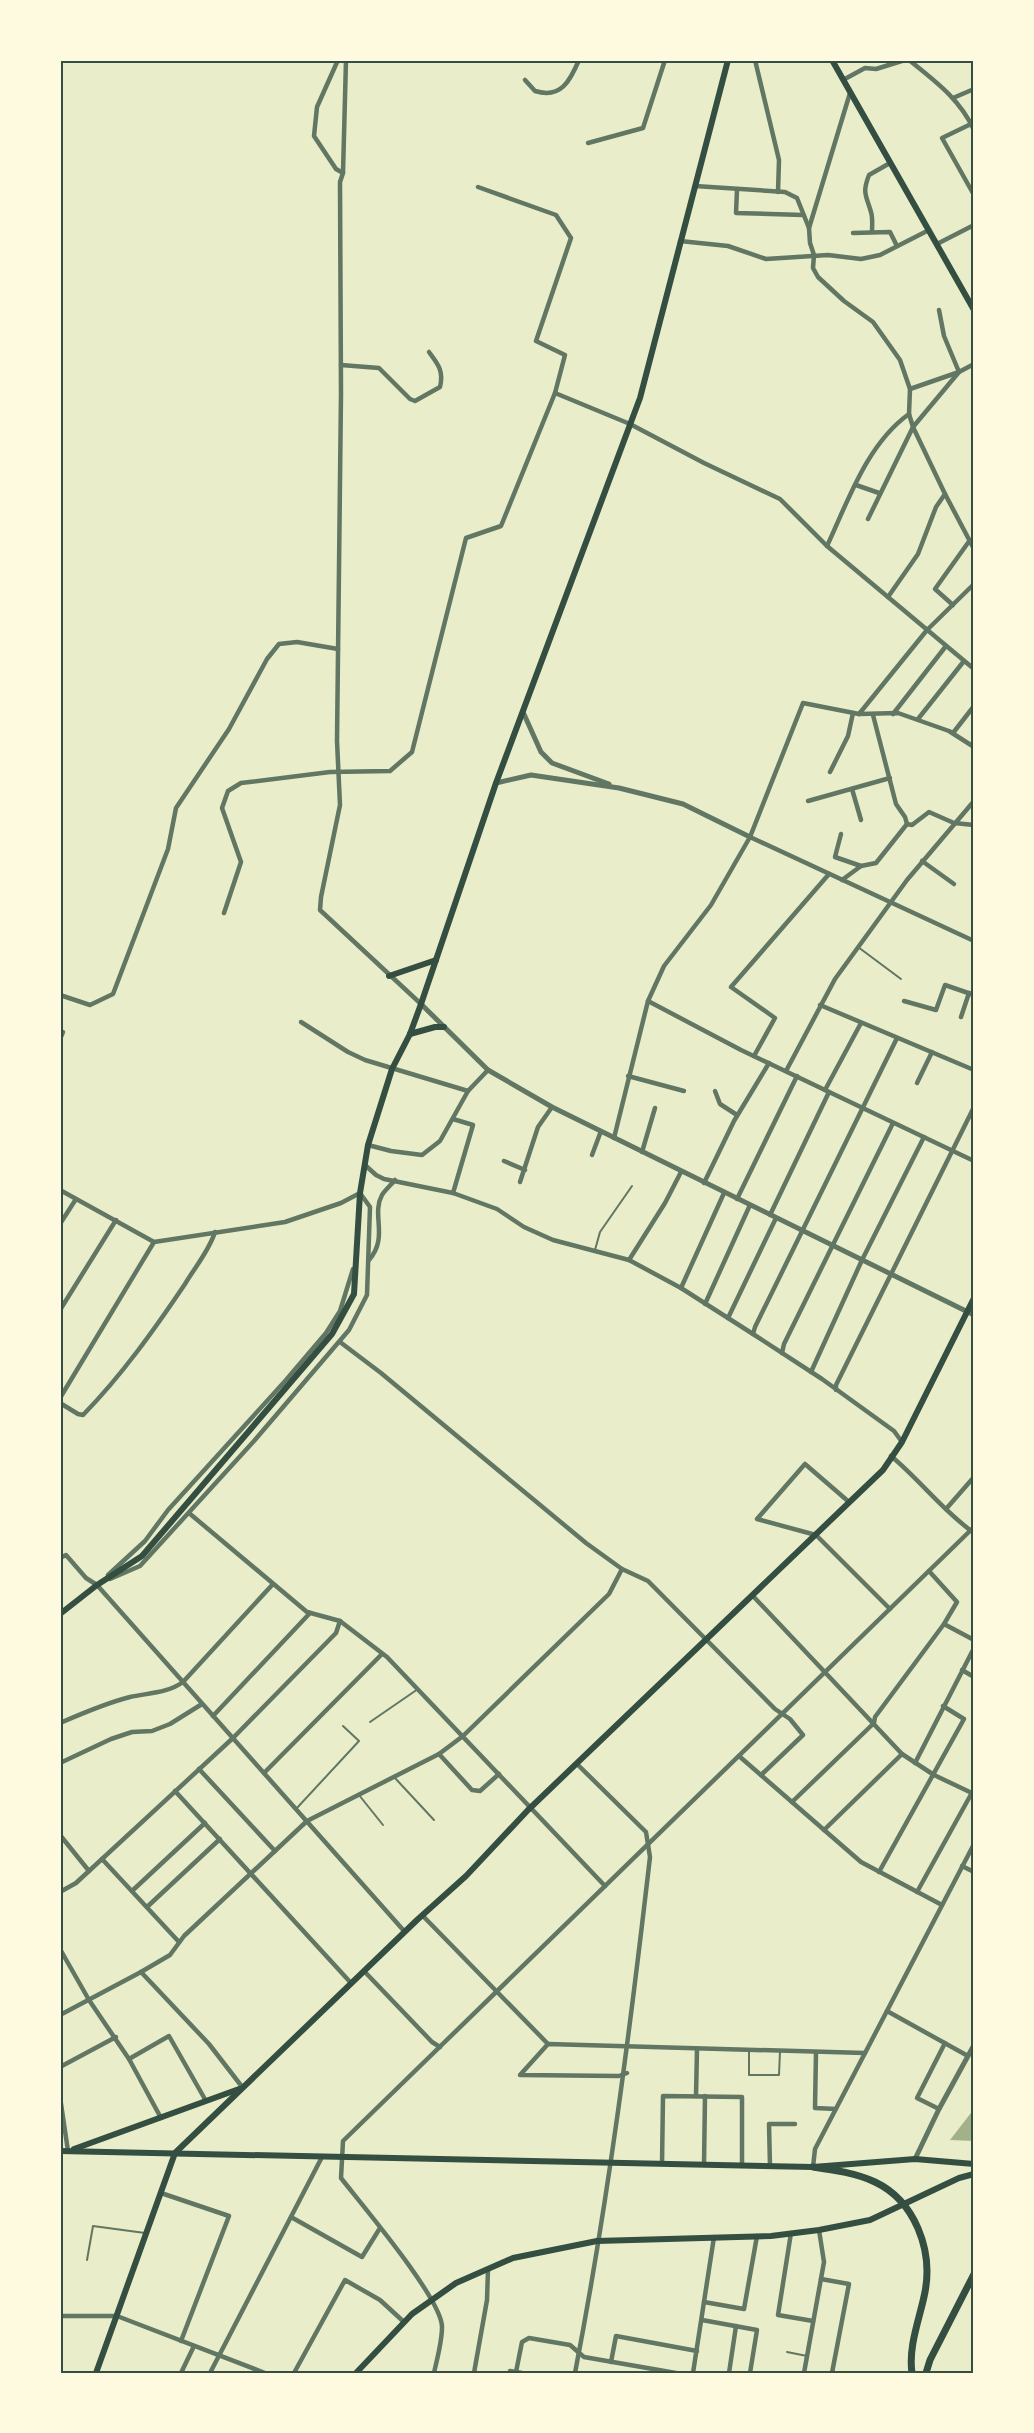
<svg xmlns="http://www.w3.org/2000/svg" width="1034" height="2433" font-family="Helvetica,sans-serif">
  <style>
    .water { fill: #a3b18a }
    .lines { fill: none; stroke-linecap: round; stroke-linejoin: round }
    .service { stroke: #617663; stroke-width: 2 }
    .minor { stroke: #617663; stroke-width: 4.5 }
    .tertiary { stroke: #617663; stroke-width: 5 }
    .secondary { stroke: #344e41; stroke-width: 6 }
    .primary { stroke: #344e41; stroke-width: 7 }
    .neatline { fill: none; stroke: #344e41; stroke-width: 2 }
  </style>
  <rect width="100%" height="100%" fill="#e9edc9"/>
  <polygon class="water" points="974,2109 974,2141 950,2140"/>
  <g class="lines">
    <g class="service">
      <polyline points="858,947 901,979"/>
      <polyline points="595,1250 600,1232 632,1186"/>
      <polyline points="370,1722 418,1689"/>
      <polyline points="395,1778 434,1820"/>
      <polyline points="359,1795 383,1825"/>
      <polyline points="296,1809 359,1741 343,1726"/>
      <polyline points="749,2050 749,2075 779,2075 780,2051"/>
      <polyline points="87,2260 93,2226 145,2233"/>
      <polyline points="787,2352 807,2356"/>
    </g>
    <g class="minor">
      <polyline points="338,60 317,107 314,136 336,169 343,173"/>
      <polyline points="346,60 343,173 340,182 341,394 337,741 340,805 321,897 320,910 421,1004"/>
      <polyline points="755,60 779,160 778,192"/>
      <path d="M 909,60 C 935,81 960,99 974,130"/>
      <path d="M 525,80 L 535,91 C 561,99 570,81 579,60"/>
      <polyline points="843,80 865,68 876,69 905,60"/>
      <polyline points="850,93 809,228 810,243 814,255 813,268 818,277 844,301 873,322 900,360 910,389 909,414 913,427 945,494 974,549"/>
      <polyline points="953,98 974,89"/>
      <polyline points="971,124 942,138 974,195"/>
      <polyline points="588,143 643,128 665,60"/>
      <polyline points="695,186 785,192 797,198 809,228"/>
      <polyline points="478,187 556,215 571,238 536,341 565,355 555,393"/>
      <polyline points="737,190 736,213 803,215"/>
      <path d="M 872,232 C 872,226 873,218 871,212 C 866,195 862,193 869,175 L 890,163"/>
      <polyline points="853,233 890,232 897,246"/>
      <polyline points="680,241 728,246 766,259 828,255 861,259 880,255 929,230"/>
      <polyline points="937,244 974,225"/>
      <path d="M 341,365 L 379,368 L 410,399 L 415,401 L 440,387 C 444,371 438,364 429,352"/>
      <polyline points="910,389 959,372 974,364"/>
      <polyline points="856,485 879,493"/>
      <polyline points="868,519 913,427 959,372 944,336 939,310"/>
      <path d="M 827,546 C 848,501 867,444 909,414"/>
      <polyline points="888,597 918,554 936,507 945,494"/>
      <polyline points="953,605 935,589 970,540"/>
      <polyline points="859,714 927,630 974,584"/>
      <polyline points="893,714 946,646"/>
      <polyline points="873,715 896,804 905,817 907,824"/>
      <polyline points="918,719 964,661"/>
      <polyline points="953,733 974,706"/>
      <polyline points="830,772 848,736 853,713"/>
      <polyline points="852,789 861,820"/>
      <polyline points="808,801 890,778"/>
      <polyline points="841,834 835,857 861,866"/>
      <polyline points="750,837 974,941"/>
      <polyline points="922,861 954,884"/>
      <polyline points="842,880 861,866 876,863 907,824 912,825 929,812 954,823 974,825"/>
      <polyline points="224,913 241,862 222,808 228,791 241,783 330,772 390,771 412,752 466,538 501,526 555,393 630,424 704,463 780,499 827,546 974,669"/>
      <polyline points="60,995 90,1005 113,994 168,849 176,808 229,729 267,659 279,644 297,642 338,649"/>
      <polyline points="648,1001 741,1050 974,1161"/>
      <polyline points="904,1001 936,1010 945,985 974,995"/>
      <polyline points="820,1005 974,1070"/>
      <polyline points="961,1017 969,993"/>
      <polyline points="301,1022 348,1052 365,1060 468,1091"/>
      <polyline points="60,1039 63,1032"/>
      <polyline points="754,1056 775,1018 731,987 829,874"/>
      <polyline points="786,1071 835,979 907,880 974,801"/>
      <polyline points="628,1076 684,1091"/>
      <polyline points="917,1083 932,1052"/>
      <polyline points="825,1090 861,1023"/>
      <polyline points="715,1091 720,1104 737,1115"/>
      <polyline points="614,1138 648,1001 664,966 711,905 750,837 803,703 859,714 898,713 949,731 974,747"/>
      <polyline points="368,1145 391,1151 422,1155 440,1141 468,1091 488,1070"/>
      <polyline points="642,1152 655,1108"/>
      <polyline points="592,1155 601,1131"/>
      <polyline points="504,1161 525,1170"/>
      <polyline points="365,1165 376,1175 384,1179 453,1193 497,1209 524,1227 553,1240 629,1260 681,1288 753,1334 822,1379 894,1431 902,1442"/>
      <polyline points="520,1182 538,1127 552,1107"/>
      <polyline points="704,1183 734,1121 769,1063"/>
      <polyline points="60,1190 154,1242 285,1222 341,1203 360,1193 370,1207 367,1295 349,1330 254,1441 140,1566 110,1579"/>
      <polyline points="453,1193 473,1125 453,1119"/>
      <polyline points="737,1199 797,1076"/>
      <polyline points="770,1215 829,1092"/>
      <polyline points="60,1224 76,1199"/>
      <path d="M 369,1260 C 389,1237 371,1215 382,1195 C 385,1190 391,1185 395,1180"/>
      <polyline points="629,1260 665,1203 681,1172"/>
      <polyline points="681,1288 724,1193"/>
      <polyline points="705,1304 750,1205"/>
      <polyline points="60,1310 116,1220"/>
      <polyline points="728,1318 776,1218"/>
      <polyline points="753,1334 755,1327 897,1038"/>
      <polyline points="340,1342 381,1373 586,1543 622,1569 648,1581 775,1709 790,1719 803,1735 761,1775"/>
      <polyline points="782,1353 784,1344 893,1123"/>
      <polyline points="811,1372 862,1260 924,1137"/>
      <polyline points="836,1390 836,1385 974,1107"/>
      <polyline points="60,1398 154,1242"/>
      <path d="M 60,1403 L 78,1414 L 83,1415 C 122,1375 154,1330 185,1284 C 195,1267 209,1251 215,1232"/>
      <path d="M 891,1456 C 920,1480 943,1511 974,1533"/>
      <polyline points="849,1502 805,1464 757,1519 816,1535 890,1609"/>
      <polyline points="946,1509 974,1477"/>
      <polyline points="189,1513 307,1612 340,1621 387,1657 605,1886"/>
      <polyline points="60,1558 66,1555 86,1578 97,1585 405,1932"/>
      <polyline points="108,1575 145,1541 168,1510 286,1380 326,1333 340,1311 353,1269"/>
      <polyline points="753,1596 902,1754 934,1775 974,1794"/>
      <polyline points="944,1624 974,1640"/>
      <polyline points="962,1670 974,1677"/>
      <polyline points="213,1716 310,1613"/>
      <path d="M 60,1723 C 83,1713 106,1703 130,1697 C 148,1693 168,1693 183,1682 L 273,1584"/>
      <polyline points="439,1754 472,1790 480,1791 499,1774"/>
      <polyline points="739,1756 861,1862 942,1905"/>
      <polyline points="60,1763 111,1739 132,1732 152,1731 170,1724 202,1704"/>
      <polyline points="915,1763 974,1648"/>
      <polyline points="199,1769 275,1851"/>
      <polyline points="264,1773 382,1654"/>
      <polyline points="175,1791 351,1983"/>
      <polyline points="792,1802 874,1723 875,1717 944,1624 957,1602 929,1571"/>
      <polyline points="824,1830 902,1754"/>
      <polyline points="60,1835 89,1871"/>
      <polyline points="102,1859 179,1942"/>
      <polyline points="962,1866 974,1872"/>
      <polyline points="879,1872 964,1719 943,1706"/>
      <polyline points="132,1891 205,1823"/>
      <polyline points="60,1892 76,1883 233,1738 336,1633 340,1621"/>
      <polyline points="917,1892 974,1789"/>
      <polyline points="147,1907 220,1839"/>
      <polyline points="422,1915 548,2044"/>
      <polyline points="60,1949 89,2000 129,2059 161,2118"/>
      <polyline points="364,1971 432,2042 440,2047"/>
      <polyline points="141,1972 209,2044 243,2088"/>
      <polyline points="887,2011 968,2056"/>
      <polyline points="60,2015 141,1972 170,1955 184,1936 307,1821 439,1754 463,1736 609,1594 622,1569"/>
      <polyline points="816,2052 815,2108 836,2109"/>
      <polyline points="129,2059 169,2036 206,2101"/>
      <polyline points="60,2067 116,2037"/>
      <polyline points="627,2073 619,2076 520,2075 548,2044 865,2053"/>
      <polyline points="696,2096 697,2049"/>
      <polyline points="60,2097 68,2151"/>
      <polyline points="939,2109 917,2098 945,2043"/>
      <polyline points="662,2164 663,2096 742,2097 742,2165"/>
      <polyline points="704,2165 705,2096"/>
      <polyline points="770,2166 769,2124 795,2124"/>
      <polyline points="813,2167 815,2149 974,1844"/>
      <polyline points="161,2193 229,2216 181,2341"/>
      <polyline points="291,2217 362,2257 380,2228"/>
      <polyline points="791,2233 778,2315 813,2321"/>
      <polyline points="821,2279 849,2284 832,2373"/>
      <polyline points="704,2302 744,2309 757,2236"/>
      <polyline points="60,2316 117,2316 265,2373"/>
      <polyline points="702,2320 757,2330 750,2373"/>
      <polyline points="611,2362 616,2336 697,2351"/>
      <polyline points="516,2372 522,2342 529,2338 570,2345 584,2357 676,2373"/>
      <polyline points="181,2373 194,2346"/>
      <polyline points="210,2373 322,2157"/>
      <polyline points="294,2373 345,2280 380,2300 404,2322"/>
      <path d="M 434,2373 C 437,2359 442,2342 442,2327 C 442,2299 362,2205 341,2178 L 343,2141 L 974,1527"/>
      <polyline points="474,2373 487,2300 488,2269"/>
      <polyline points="510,2373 510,2371 522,2373"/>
      <path d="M 575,2373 C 608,2202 630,2030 650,1857 L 646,1832 L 577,1764"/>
      <polyline points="693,2373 714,2237"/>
      <polyline points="729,2373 736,2326"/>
      <polyline points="804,2373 824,2262 819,2230"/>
    </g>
    <g class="tertiary">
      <polyline points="523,712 541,752 552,763 609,784"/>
      <polyline points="496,783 531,775 619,788 683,804 750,837"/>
      <polyline points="421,1004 488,1070 552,1107 974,1315"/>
      <polyline points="915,2159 939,2109 974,2045"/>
    </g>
    <g class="secondary">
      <polyline points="832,60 974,310"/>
      <polyline points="389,976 436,960"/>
      <polyline points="410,1034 435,1027 444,1027"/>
      <polyline points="60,1614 97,1585 142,1556 332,1334 354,1294 360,1193 368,1145 392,1069 410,1034 421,1004 496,783 640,398 728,60"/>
      <polyline points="74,2149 239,2089"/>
      <polyline points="60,2151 813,2167 915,2159 974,2164"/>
      <polyline points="96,2373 175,2153 417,1920 466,1876 528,1810 883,1470 902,1442 974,1298"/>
      <polyline points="356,2373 412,2314 456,2283 513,2258 597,2241 771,2236 819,2230 870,2220 959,2178 974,2174"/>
    </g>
    <g class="primary">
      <path d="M 813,2167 C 834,2170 856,2173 875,2182 C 915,2201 933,2250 925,2292 C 920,2318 908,2346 912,2373"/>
      <polyline points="926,2373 930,2360 974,2274"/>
    </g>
  </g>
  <rect width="1034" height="2433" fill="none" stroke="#fefae0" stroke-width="123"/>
  <rect x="62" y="62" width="910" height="2310" class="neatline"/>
</svg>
